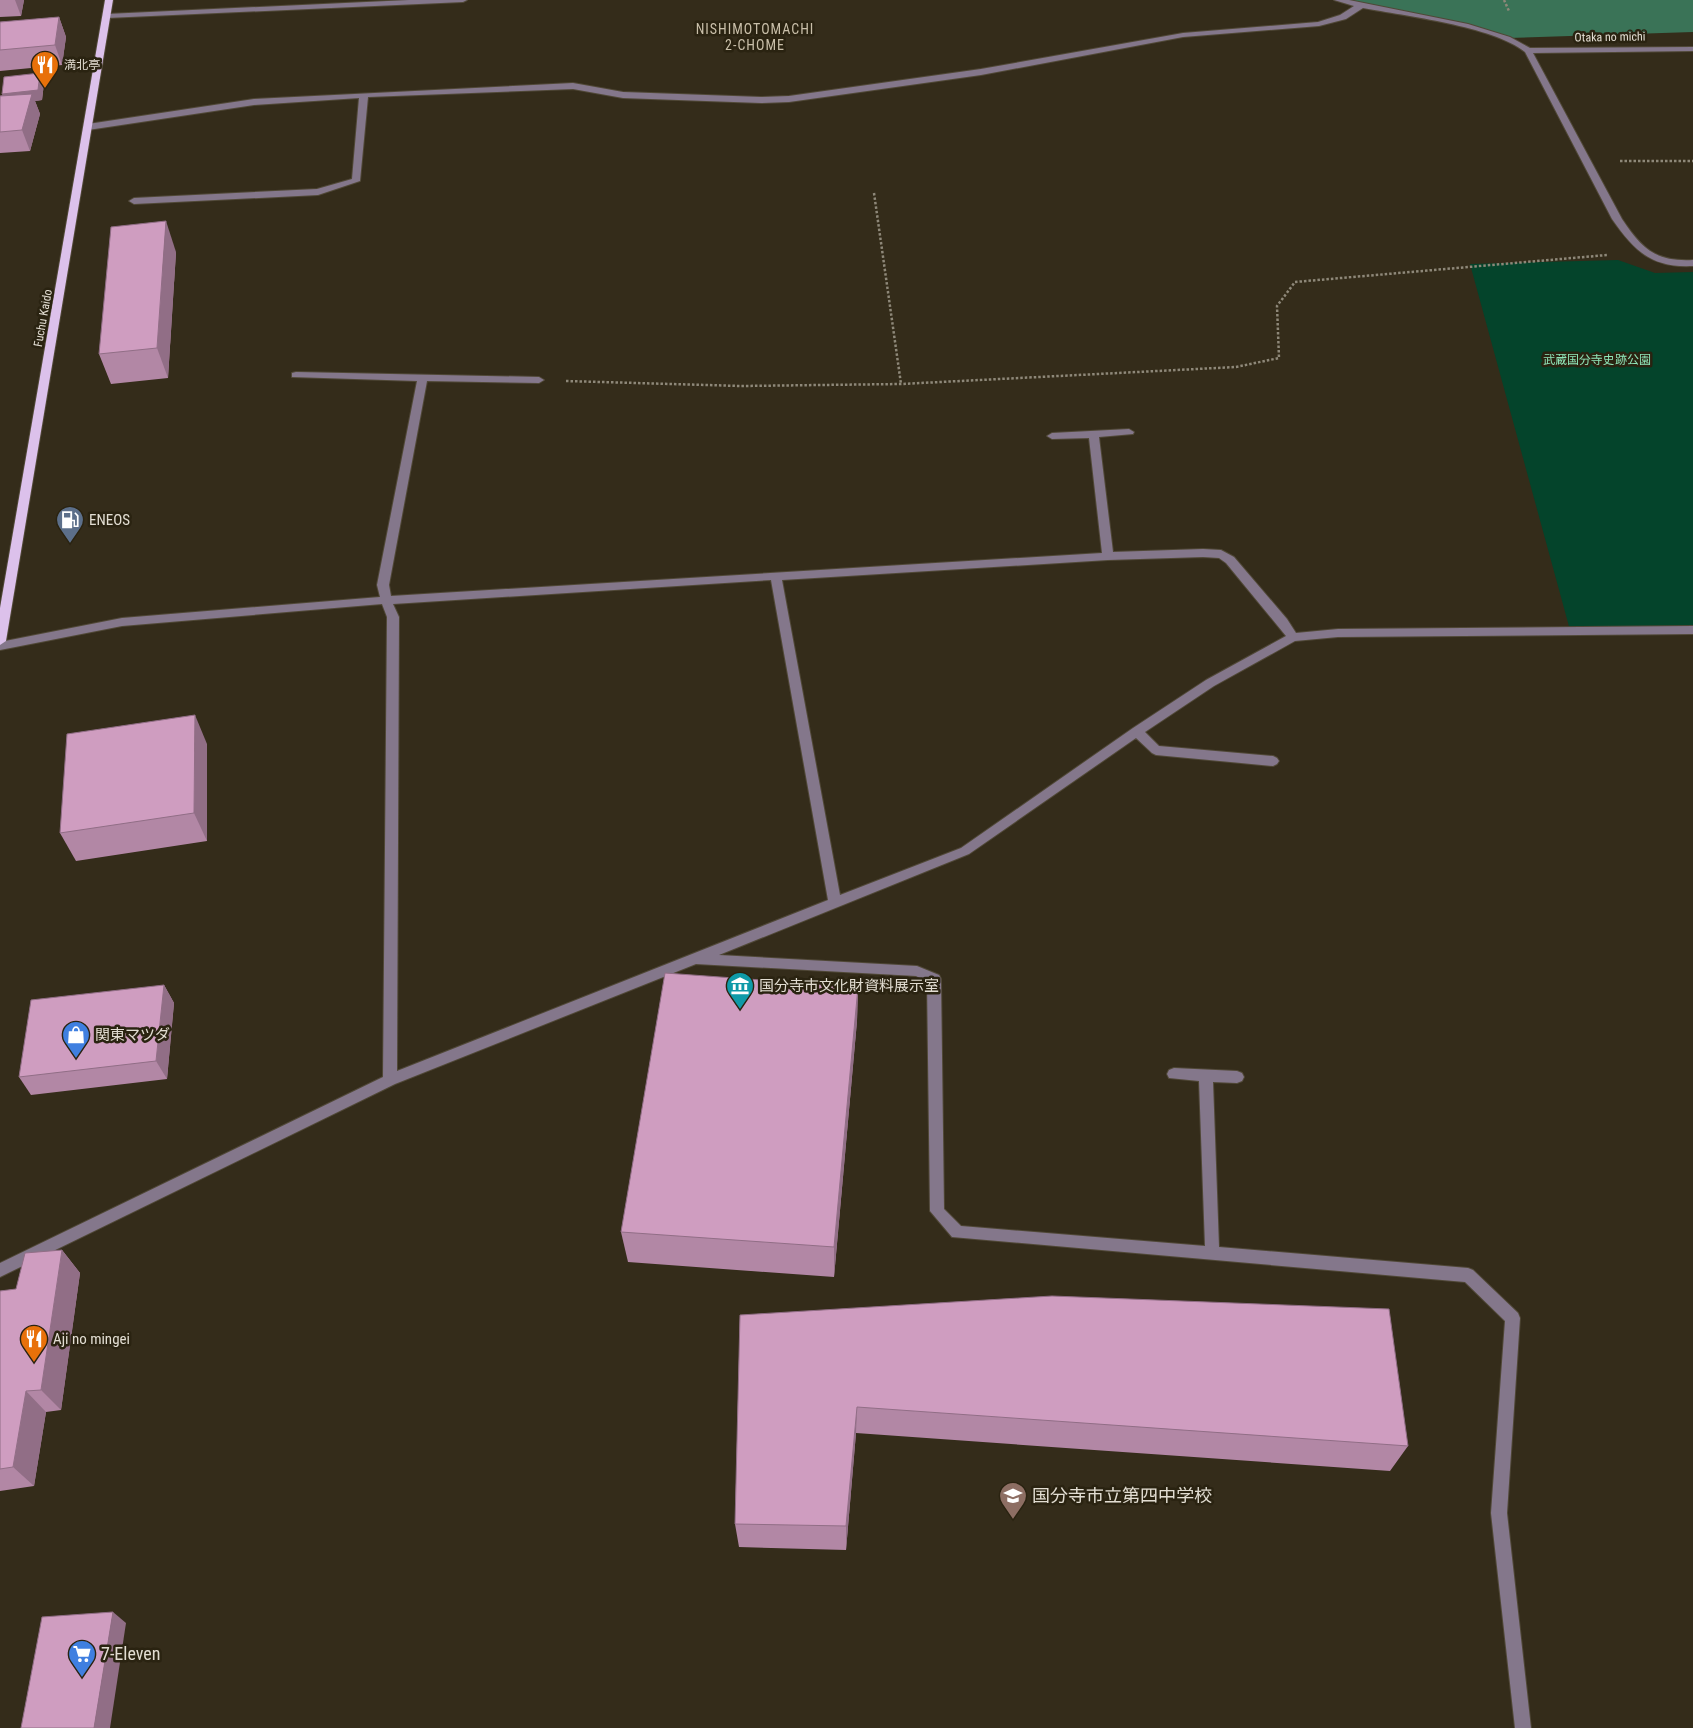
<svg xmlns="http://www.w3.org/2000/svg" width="1693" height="1728" font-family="'Roboto Condensed','Noto Sans JP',sans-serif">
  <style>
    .green { fill: #04442b }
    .forest { fill: #3a7357 }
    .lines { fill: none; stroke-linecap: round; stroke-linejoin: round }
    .minor-casing { stroke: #504837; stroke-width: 2 }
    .major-casing { stroke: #504837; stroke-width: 2 }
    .path { stroke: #8e8879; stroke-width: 2.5; stroke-dasharray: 2.5 2; stroke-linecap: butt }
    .minor { fill: #84778b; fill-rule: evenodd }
    .major { fill: #dcc1eb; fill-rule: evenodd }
    .wall { fill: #b287a5 }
    .shaded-wall { fill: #916e86 }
    .building { fill: #cf9dc0; stroke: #916e86 }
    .labels { text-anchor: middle; stroke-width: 5; stroke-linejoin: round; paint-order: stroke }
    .far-street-label { font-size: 12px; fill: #e2ddd2; stroke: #2a2311 }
    .far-poi-label { font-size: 12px; fill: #e2ddd2; stroke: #2a2311; text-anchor: start }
    .far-park-label { font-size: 12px; fill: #8fe6b9; stroke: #2a2311 }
    .far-neighbourhood-label { font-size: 14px; letter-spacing: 1px; fill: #c9bfa9; stroke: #2a2311 }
    .poi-label { font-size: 15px; fill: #e2ddd2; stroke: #2a2311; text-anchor: start }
    .near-poi-label { font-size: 18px; fill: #e2ddd2; stroke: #2a2311; text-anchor: start }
  </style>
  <rect width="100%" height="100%" fill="#342c1a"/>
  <polygon class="green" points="1618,260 1655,273 1693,272 1693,630 1570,630 1470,264"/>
  <polygon class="forest" points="1338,0 1693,0 1693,32 1507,38 1456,22"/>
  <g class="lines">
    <defs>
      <g id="minor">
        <polygon points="409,0 467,0 463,2 107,18 103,16 107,14"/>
        <path d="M 1334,0 L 1349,0 L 1468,24 L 1510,37 L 1530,48 L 1693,47 L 1693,51 L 1533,53 L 1622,219 C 1642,249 1656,262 1693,260 L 1693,266 C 1652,268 1635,252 1612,219 L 1525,52 C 1493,26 1405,16 1363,8 L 1346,19 L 1319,26 L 1183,37 L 981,75 L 789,102 L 761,103 L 623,98 L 573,89 L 368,97 L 360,181 L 318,195 L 134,204 L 129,201 L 134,198 L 317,189 L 352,179 L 359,98 L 254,105 L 88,130 L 84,127 L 88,124 L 254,99 L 573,83 L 623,92 L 761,97 L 789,96 L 981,69 L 1183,33 L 1318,22 L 1340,15 L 1354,6 Z"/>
        <path d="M 296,372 L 539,377 L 544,380 L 539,383 L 427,381 L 389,585 L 391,596 L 1102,553 L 1089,438 L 1052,439 L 1047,436 L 1052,433 L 1129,429 L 1134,432 L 1133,434 L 1099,437 L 1113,552 L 1203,549 L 1221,550 L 1234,557 L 1287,619 L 1296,633 L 1338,629 L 1693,626 L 1693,634 L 1338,637 L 1295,641 L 1214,686 L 1145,732 L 1159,746 L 1273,756 L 1277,758 L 1279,761 L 1277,764 L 1273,766 L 1156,755 L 1152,753 L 1136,738 L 969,854 L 719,955 L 917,966 L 939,975 L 941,979 L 944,1209 L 961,1226 L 1205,1246 L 1199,1081 L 1169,1078 L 1167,1074 L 1169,1070 L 1174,1068 L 1237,1071 L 1242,1073 L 1244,1077 L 1242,1081 L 1237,1083 L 1213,1082 L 1219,1247 L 1468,1268 L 1473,1270 L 1518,1313 L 1520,1318 L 1507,1513 L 1531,1728 L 1515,1728 L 1491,1513 L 1505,1321 L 1465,1282 L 952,1237 L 930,1211 L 927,982 L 916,976 L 696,964 L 395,1084 L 0,1277 L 0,1263 L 383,1077 L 387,617 L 382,604 L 122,626 L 0,650 L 0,642 L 122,618 L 380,597 L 377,585 L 417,381 L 292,377 L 292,373 ZM 1203,557 L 1219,558 L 1226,563 L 1286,636 L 1206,680 L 1133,728 L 961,848 L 840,895 L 782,580 L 1108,560 ZM 771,580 L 828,900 L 397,1071 L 399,617 L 393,604 Z"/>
      </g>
      <polygon id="major" points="105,0 113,0 6,641 0,645 0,608"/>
    </defs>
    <use href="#minor" class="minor-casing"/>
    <use href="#major" class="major-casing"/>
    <g class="path">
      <polyline points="1504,0 1509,11"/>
      <polyline points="1620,161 1693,161"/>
      <polyline points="874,193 901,384"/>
      <polyline points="566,381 741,386 901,384 1236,367 1279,358 1277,306 1295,282 1607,255"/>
    </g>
    <use href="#minor" class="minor"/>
    <use href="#major" class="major"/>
  </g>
  <g class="wall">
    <polygon points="0,0 24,0 21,16 0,17"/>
    <polygon points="59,17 66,37 62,65 0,71 0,22"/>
    <polygon points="44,83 42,100 35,101 40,114 30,151 0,153 0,96"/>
    <polygon points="176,252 168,378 111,384 99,354"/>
    <polygon points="207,744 207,841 76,861 60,833"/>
    <polygon points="164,985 174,1003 167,1079 31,1095 19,1077"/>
    <polygon points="858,987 857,1021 834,1277 628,1262 621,1232"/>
    <polygon points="62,1250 80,1273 61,1410 46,1412 34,1486 0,1491 0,1291 16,1289"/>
    <polygon points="740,1315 1408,1446 1390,1471 856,1433 846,1550 739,1547 735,1524"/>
  </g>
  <g class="shaded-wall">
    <polygon points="15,0 24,0 21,16"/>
    <polygon points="59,17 66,37 62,65 55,45"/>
    <polygon points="40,73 44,83 42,100 35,101 40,114 30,151 22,130 6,104 2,94"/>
    <polygon points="166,221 176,252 168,378 157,348"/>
    <polygon points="195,715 207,744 207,841 194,813"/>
    <polygon points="164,985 174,1003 167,1079 156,1061"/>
    <polygon points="858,987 857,1021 834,1277 834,1247"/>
    <polygon points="62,1250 80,1273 61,1410 41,1390"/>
    <polygon points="26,1391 46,1412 34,1486 13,1467"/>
    <polygon points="857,1407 856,1433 846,1550 846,1526"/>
    <polygon points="113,1612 126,1623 110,1728 94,1728"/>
  </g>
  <g class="building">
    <polygon points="59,17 55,45 0,50 0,22"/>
    <polygon points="40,73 38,90 2,94 4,77"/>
    <polygon points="32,94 22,130 0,132 0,96"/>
    <polygon points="166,221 157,348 99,354 111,227"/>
    <polygon points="195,715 194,813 60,833 67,734"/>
    <polygon points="665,973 858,987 834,1247 621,1232"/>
    <polygon points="164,985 156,1061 19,1077 31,1000"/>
    <polygon points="62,1250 41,1390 26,1391 13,1467 0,1469 0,1291 16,1289 25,1253"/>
    <polygon points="1052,1296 1389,1309 1408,1446 857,1407 846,1526 735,1524 740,1315"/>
    <polygon points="113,1612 94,1728 21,1728 42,1617"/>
  </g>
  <defs>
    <symbol id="restaurant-pin" viewBox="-11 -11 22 30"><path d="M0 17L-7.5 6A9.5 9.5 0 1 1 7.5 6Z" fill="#e8710a" stroke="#2a2311"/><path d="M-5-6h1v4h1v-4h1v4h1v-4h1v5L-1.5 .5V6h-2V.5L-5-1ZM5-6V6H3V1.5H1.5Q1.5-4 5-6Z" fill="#fff"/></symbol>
    <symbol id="fuel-pin" viewBox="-11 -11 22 30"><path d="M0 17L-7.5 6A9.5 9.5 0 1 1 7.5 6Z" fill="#5c6f8a" stroke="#2a2311"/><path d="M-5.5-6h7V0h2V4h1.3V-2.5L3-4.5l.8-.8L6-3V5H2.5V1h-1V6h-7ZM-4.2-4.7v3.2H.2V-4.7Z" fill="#fff"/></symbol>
    <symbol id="museum-pin" viewBox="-11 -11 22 30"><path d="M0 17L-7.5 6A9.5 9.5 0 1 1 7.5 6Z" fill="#0f9aa8" stroke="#2a2311"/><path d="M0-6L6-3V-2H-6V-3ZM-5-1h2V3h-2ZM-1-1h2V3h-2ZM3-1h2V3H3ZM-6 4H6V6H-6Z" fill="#fff"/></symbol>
    <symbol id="shop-pin" viewBox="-11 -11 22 30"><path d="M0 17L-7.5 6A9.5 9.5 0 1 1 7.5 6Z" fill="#3f7fe0" stroke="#2a2311"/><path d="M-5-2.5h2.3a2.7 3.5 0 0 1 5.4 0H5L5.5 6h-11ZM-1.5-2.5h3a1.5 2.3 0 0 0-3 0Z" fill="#fff"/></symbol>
    <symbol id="school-pin" viewBox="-11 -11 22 30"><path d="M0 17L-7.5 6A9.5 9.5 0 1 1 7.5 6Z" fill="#8d6e63" stroke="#2a2311"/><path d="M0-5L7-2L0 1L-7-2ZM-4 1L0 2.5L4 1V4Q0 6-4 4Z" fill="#fff"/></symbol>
    <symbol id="supermarket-pin" viewBox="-11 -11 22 30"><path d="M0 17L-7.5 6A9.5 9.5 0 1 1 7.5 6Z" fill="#3f7fe0" stroke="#2a2311"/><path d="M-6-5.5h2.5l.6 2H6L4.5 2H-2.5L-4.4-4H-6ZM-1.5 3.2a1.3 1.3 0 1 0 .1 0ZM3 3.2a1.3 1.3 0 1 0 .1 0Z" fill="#fff"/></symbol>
  </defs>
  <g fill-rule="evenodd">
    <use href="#restaurant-pin" x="29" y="49" width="32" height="43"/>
    <use href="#fuel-pin" x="54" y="504" width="32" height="43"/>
    <use href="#museum-pin" x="724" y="970" width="32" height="43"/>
    <use href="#shop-pin" x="60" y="1019" width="32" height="43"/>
    <use href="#restaurant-pin" x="18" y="1323" width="32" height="43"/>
    <use href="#school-pin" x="997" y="1480" width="32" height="43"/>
    <use href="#supermarket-pin" x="66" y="1638" width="32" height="43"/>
  </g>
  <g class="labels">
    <g class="far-street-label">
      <text transform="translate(1610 37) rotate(-1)" y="4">Otaka no michi</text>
      <text transform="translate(43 318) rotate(-80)" y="4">Fuchu Kaido</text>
    </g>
    <g class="far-poi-label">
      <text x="64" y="69">満北亭</text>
    </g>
    <g class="far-park-label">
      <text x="1597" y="364">武蔵国分寺史跡公園</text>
    </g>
    <g class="far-neighbourhood-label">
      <text x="755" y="34">NISHIMOTOMACHI<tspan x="755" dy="16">2-CHOME</tspan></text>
    </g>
    <g class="poi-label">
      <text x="89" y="525">ENEOS</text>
      <text x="759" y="991">国分寺市文化財資料展示室</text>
      <text x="95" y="1040">関東マツダ</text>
      <text x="53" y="1344">Aji no mingei</text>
    </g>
    <g class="near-poi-label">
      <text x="1032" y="1502">国分寺市立第四中学校</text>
      <text x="101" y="1660">7-Eleven</text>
    </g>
  </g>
</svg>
